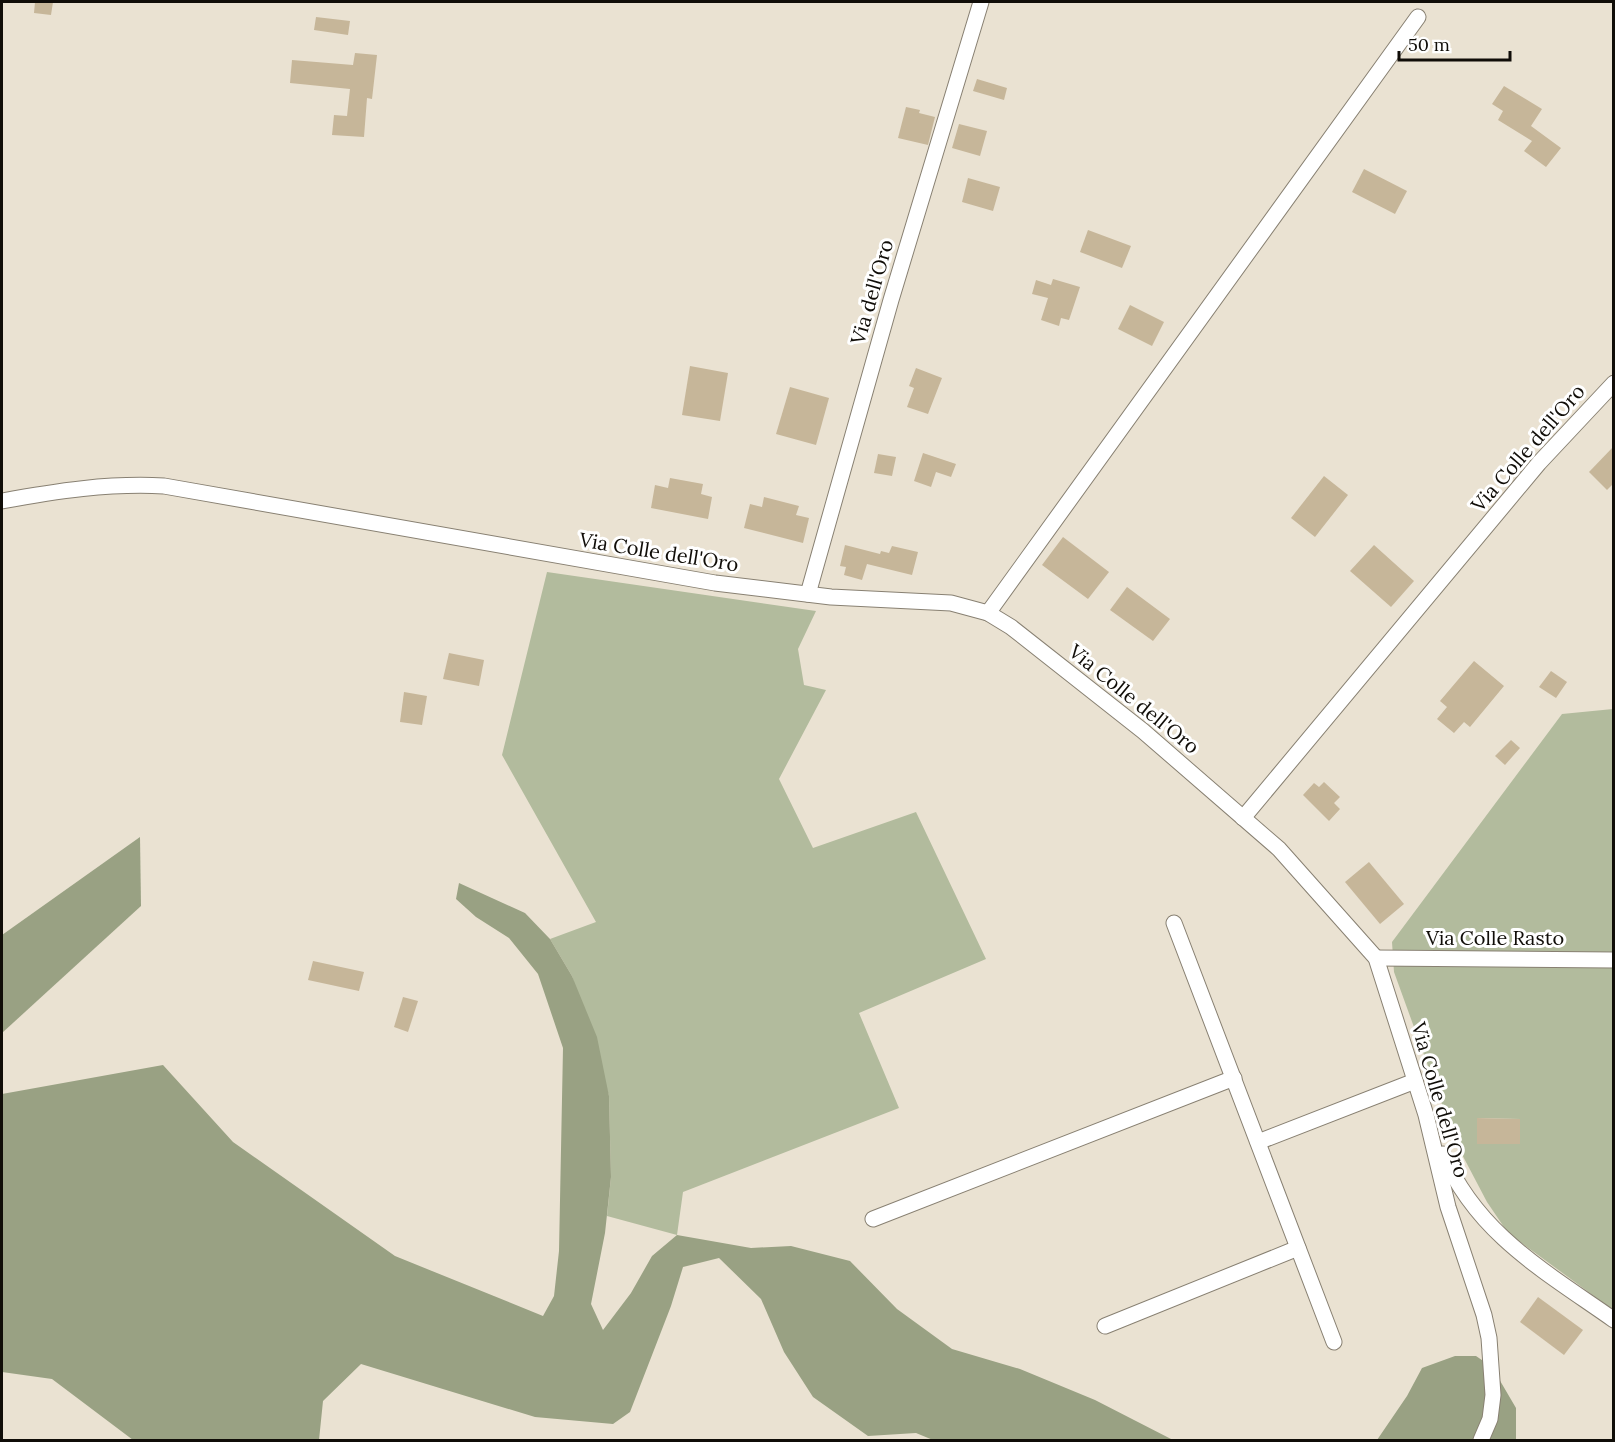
<svg xmlns="http://www.w3.org/2000/svg" width="1615" height="1442" font-family="Lora,serif">
  <style>
    .green { fill: #b2bb9d; fill-rule: evenodd }
    .forest { fill: #99a183 }
    .building { fill: #c6b699 }
    .lines { fill: none; stroke-linecap: round; stroke-linejoin: round }
    .street-casing { stroke: #888072; stroke-width: 17 }
    .street { stroke: #fff; stroke-width: 15 }
    .labels { text-anchor: middle; stroke-width: 6; stroke-linejoin: round; paint-order: stroke }
    .street-label { font-size: 20px; fill: #100d08; stroke: #fff }
  </style>
  <rect width="100%" height="100%" fill="#eae2d2"/>
  <g class="green">
    <polygon points="547,572 816,611 798,649 804,685 826,690 779,779 813,848 916,812 986,959 859,1013 899,1108 683,1192 677,1235 607,1216 611,1177 609,1096 572,976 550,939 596,922 502,755"/>
    <path d="M 1613,709 L 1613,1310 L 1508,1233 L 1487,1202 L 1456,1143 L 1394,972 L 1392,942 L 1562,714 ZM 1478,1118 L 1520,1119 L 1520,1144 L 1477,1144 Z"/>
  </g>
  <g class="forest">
    <polygon points="140,837 141,906 2,1033 2,935"/>
    <polygon points="459,883 525,913 550,939 572,976 597,1037 609,1096 611,1177 605,1233 591,1304 603,1330 631,1293 652,1256 677,1235 751,1248 791,1246 850,1261 897,1309 952,1349 1020,1369 1095,1400 1173,1440 933,1440 916,1433 868,1436 813,1397 784,1352 761,1299 719,1258 683,1267 671,1306 630,1412 613,1424 535,1417 361,1364 323,1401 319,1440 133,1440 52,1379 2,1372 2,1094 163,1065 233,1142 395,1256 543,1316 554,1296 559,1251 563,1048 538,974 509,938 476,917 456,899"/>
    <polygon points="1455,1356 1476,1356 1492,1367 1516,1408 1516,1440 1377,1440 1407,1396 1422,1368"/>
  </g>
  <g class="building">
    <polygon points="35,2 53,2 51,15 34,13"/>
    <polygon points="316,17 350,21 348,35 314,30"/>
    <polygon points="355,53 377,55 372,99 367,98 364,137 332,135 334,115 347,116 350,89 290,83 292,60 353,65"/>
    <polygon points="977,79 1007,88 1004,100 973,91"/>
    <polygon points="1504,86 1542,109 1531,126 1561,148 1546,167 1524,151 1532,141 1498,120 1503,111 1492,104"/>
    <polygon points="906,107 920,110 919,113 935,117 928,145 898,138"/>
    <polygon points="959,124 987,131 980,156 952,148"/>
    <polygon points="1364,169 1407,191 1395,214 1352,192"/>
    <polygon points="968,178 1000,187 993,211 962,202"/>
    <polygon points="1088,230 1131,246 1122,268 1080,252"/>
    <polygon points="1053,279 1080,287 1069,320 1061,318 1059,326 1041,320 1048,298 1032,294 1036,280 1051,285"/>
    <polygon points="1130,305 1164,322 1152,346 1118,329"/>
    <polygon points="690,366 728,373 720,421 682,415"/>
    <polygon points="916,368 942,378 928,414 907,407 914,388 909,386"/>
    <polygon points="790,387 829,398 816,445 776,434"/>
    <polygon points="1614,446 1614,483 1607,490 1589,472"/>
    <polygon points="923,453 956,464 951,477 936,472 931,487 914,481"/>
    <polygon points="878,454 896,457 892,476 874,473"/>
    <polygon points="1324,476 1348,495 1315,537 1291,518"/>
    <polygon points="670,478 703,484 701,494 712,497 708,519 651,508 655,485 668,488"/>
    <polygon points="764,497 799,506 796,515 809,518 803,543 744,528 750,504 762,507"/>
    <polygon points="1063,537 1109,572 1088,599 1042,565"/>
    <polygon points="845,545 880,554 881,551 889,553 892,546 918,552 912,575 867,564 862,580 844,575 846,567 840,566"/>
    <polygon points="1374,545 1414,581 1391,607 1350,571"/>
    <polygon points="1127,587 1170,619 1153,641 1110,610"/>
    <polygon points="449,653 484,660 479,686 443,679"/>
    <polygon points="1474,661 1504,686 1470,727 1464,722 1454,733 1437,719 1447,707 1440,701"/>
    <polygon points="1551,671 1567,682 1556,698 1539,687"/>
    <polygon points="404,692 427,696 422,725 400,722"/>
    <polygon points="1511,740 1520,748 1505,765 1495,756"/>
    <polygon points="1324,782 1340,797 1334,803 1340,809 1329,821 1303,795 1314,783 1319,787"/>
    <polygon points="1369,862 1404,904 1380,924 1345,882"/>
    <polygon points="313,961 364,972 359,991 308,980"/>
    <polygon points="403,997 418,1001 408,1032 394,1027"/>
    <polygon points="1477,1118 1520,1119 1520,1144 1477,1144"/>
    <polygon points="1538,1297 1583,1330 1564,1355 1520,1322"/>
  </g>
  <g class="lines">
    <defs>
      <g id="street">
        <path d="M 2,501 C 56,491 109,483 164,486 L 715,583 L 831,597 L 951,603 L 988,613 L 1011,627 L 1143,731 L 1279,849 L 1376,958 L 1426,1115 L 1448,1207 L 1484,1315 L 1489,1338 L 1493,1395 L 1490,1419 L 1481,1440"/>
        <polyline points="808,594 891,300 981,2"/>
        <polyline points="988,613 1418,17"/>
        <polyline points="1243,818 1539,463 1614,383"/>
        <polyline points="1174,923 1334,1342"/>
        <polyline points="1376,958 1614,960"/>
        <polyline points="1258,1142 1415,1081"/>
        <path d="M 1443,1154 C 1477,1234 1546,1272 1614,1320"/>
        <polyline points="873,1219 1234,1078"/>
        <polyline points="1105,1326 1298,1248"/>
      </g>
    </defs>
    <use href="#street" class="street-casing"/>
    <use href="#street" class="street"/>
  </g>
  <g class="labels">
    <g class="street-label">
      <text transform="translate(872 292) rotate(-74)" y="7">Via dell'Oro</text>
      <text transform="translate(1528 448) rotate(-49)" y="7">Via Colle dell'Oro</text>
      <text transform="translate(659 552) rotate(9)" y="7">Via Colle dell'Oro</text>
      <text transform="translate(1134 699) rotate(39)" y="7">Via Colle dell'Oro</text>
      <text x="1495" y="945">Via Colle Rasto</text>
      <text transform="translate(1440 1100) rotate(74)" y="7">Via Colle dell'Oro</text>
    </g>
  </g>
  <rect width="1615" height="1442" fill="none" stroke="#100d08" stroke-width="6"/>
  <path d="M1399 51v9h111v-9" fill="none" stroke="#100d08" stroke-width="3"/>
  <text x="1408" y="51" font-size="18" fill="#100d08" stroke="#ffffff" stroke-width="4.5" paint-order="stroke">50 m</text>
</svg>
